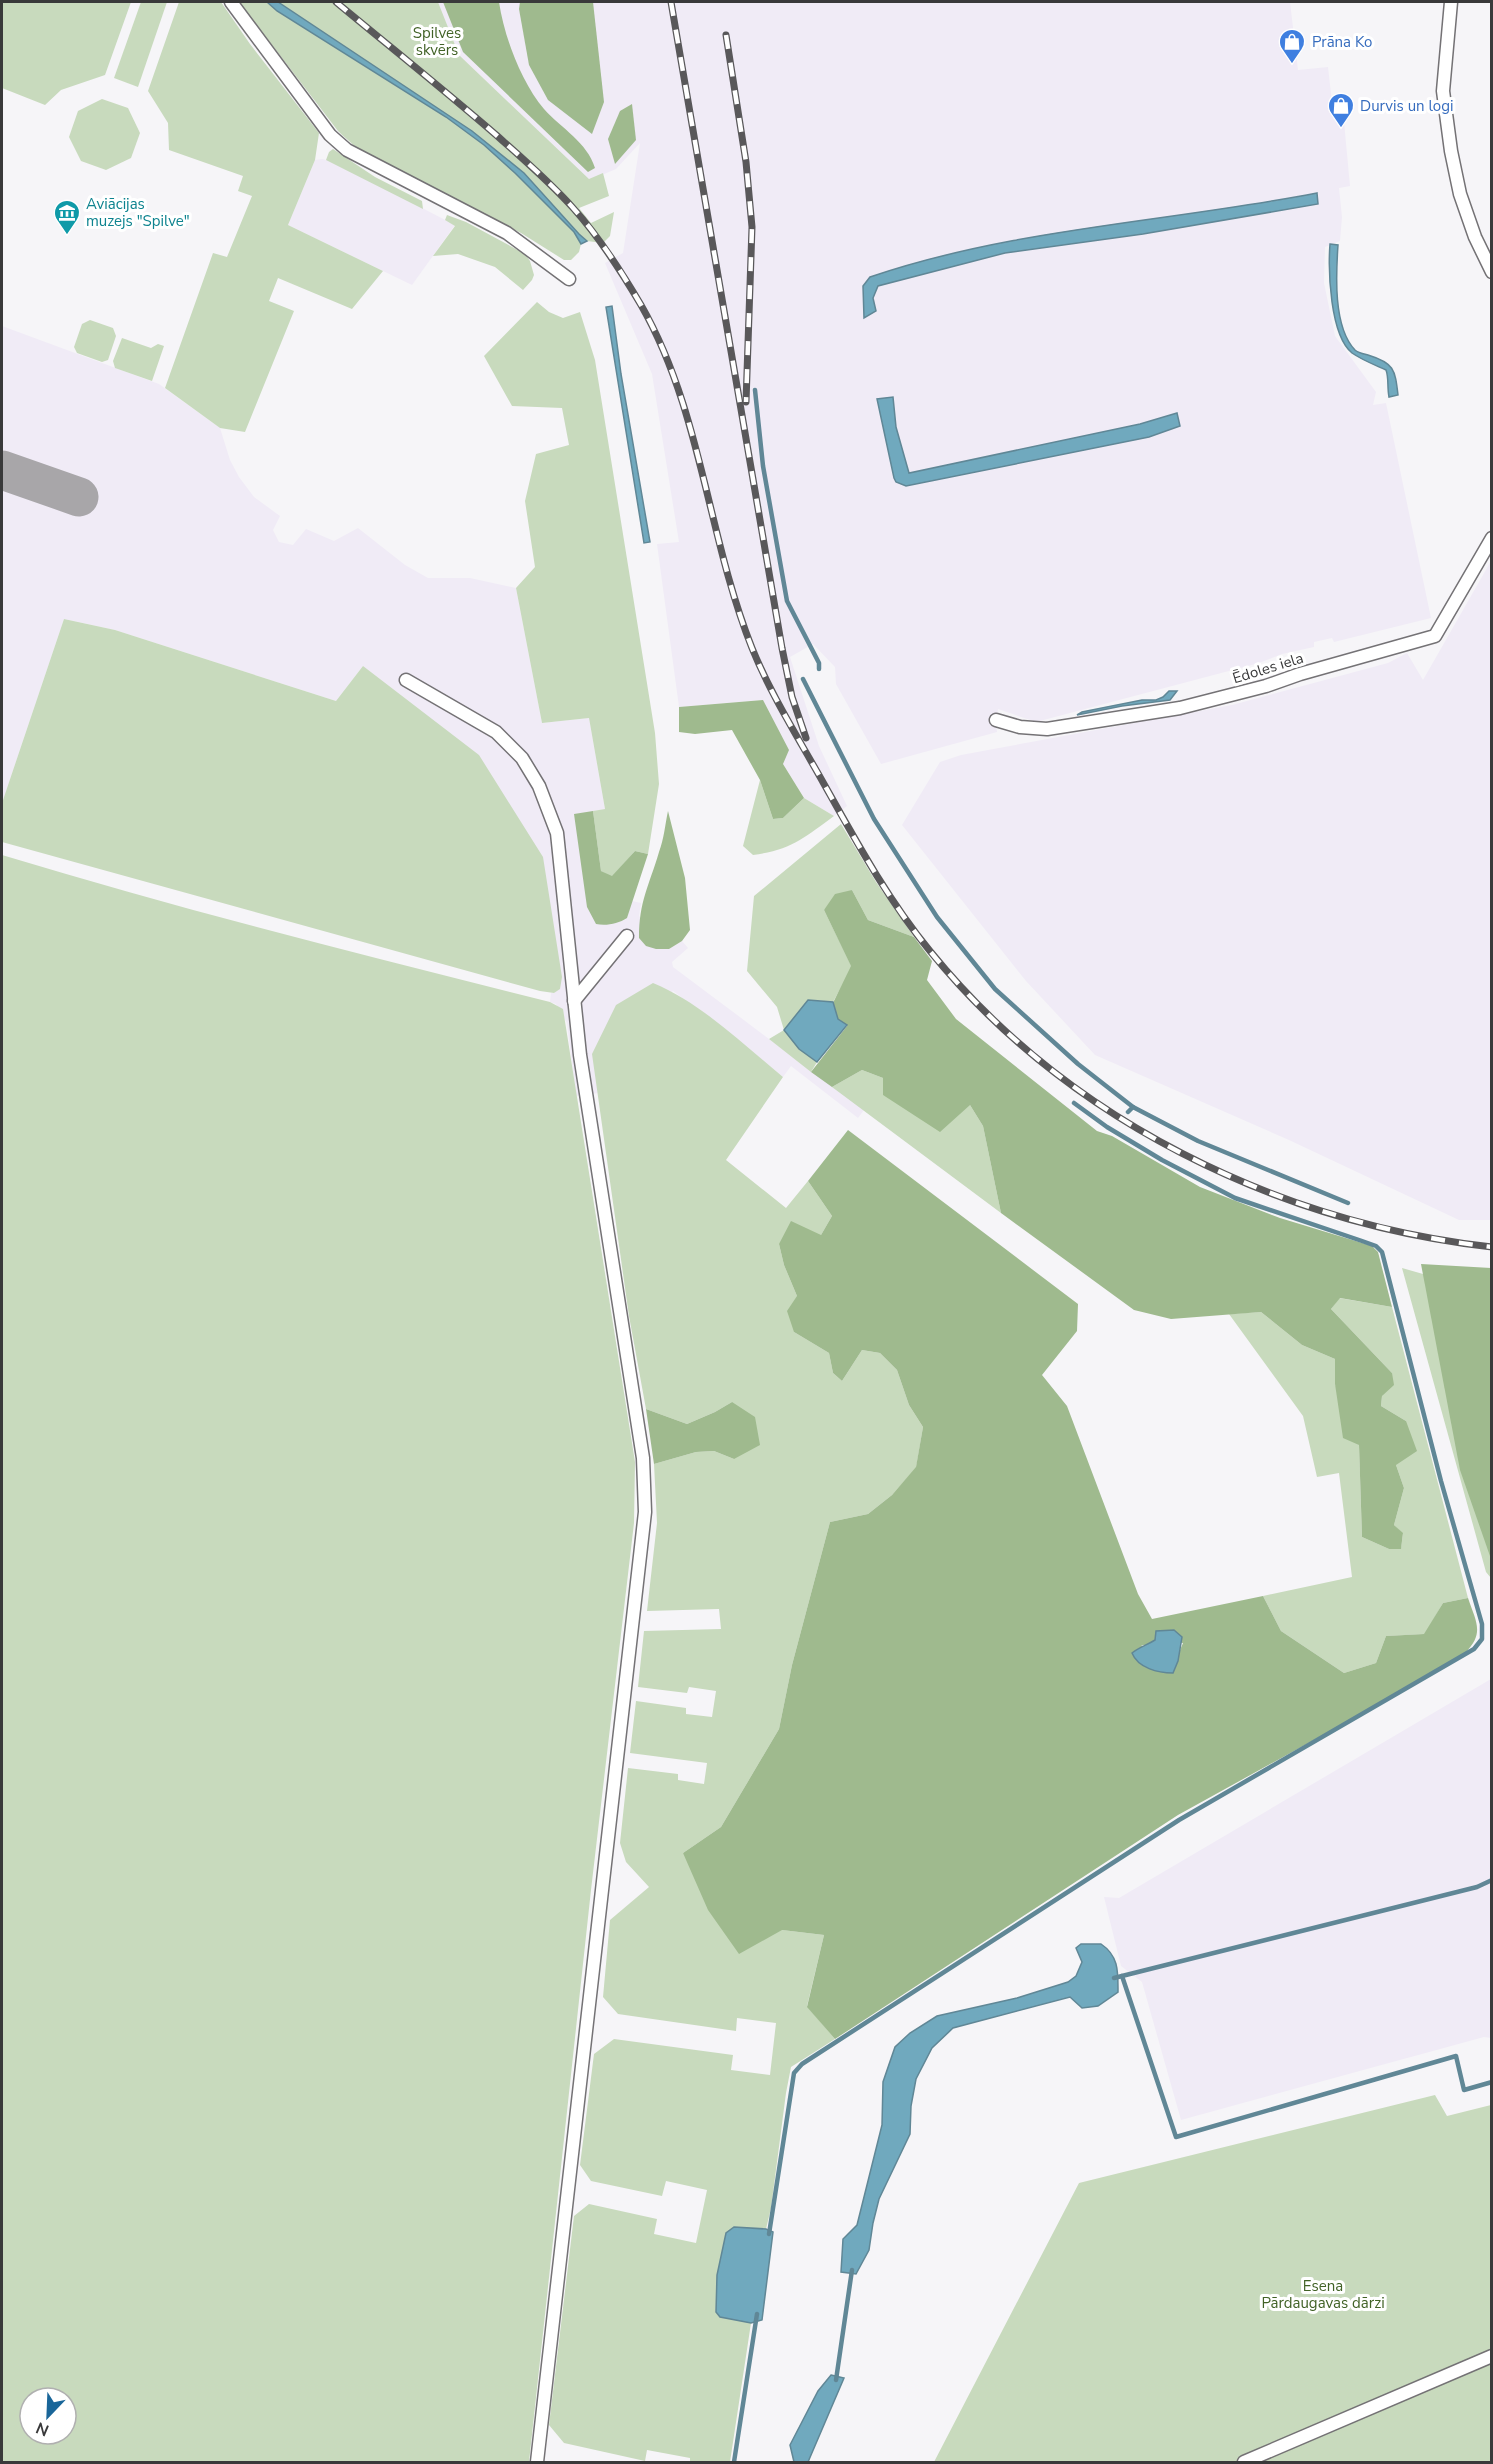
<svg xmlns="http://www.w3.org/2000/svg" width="1493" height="2464" font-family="'Nunito Sans',sans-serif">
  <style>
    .built { fill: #f0ebf6 }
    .green { fill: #c8dabd; fill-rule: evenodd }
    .forest { fill: #9fba8e; fill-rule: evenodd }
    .water { fill: #70a9be; stroke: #608796; stroke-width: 1.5 }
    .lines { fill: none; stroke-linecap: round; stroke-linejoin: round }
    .stream { stroke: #608796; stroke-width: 4.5 }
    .taxiway { stroke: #a8a6a9; stroke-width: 39 }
    .minor-casing { stroke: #747275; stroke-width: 15 }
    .minor { stroke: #fff; stroke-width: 12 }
    .rail-casing { stroke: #59585a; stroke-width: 7 }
    .rail { stroke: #fff; stroke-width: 4.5; stroke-dasharray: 14; stroke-linecap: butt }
    .labels { text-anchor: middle; stroke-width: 6; stroke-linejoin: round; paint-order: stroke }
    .park-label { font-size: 15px; fill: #416226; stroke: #fff }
    .shop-label { font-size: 15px; fill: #366cbe; stroke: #fff; text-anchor: start }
    .culture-label { font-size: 15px; fill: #0d838f; stroke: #fff; text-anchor: start }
    .street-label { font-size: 15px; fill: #39393a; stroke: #fff }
  </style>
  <rect width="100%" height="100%" fill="#f6f5f8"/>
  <g class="built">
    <polygon points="438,2 1290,2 1298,70 1328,67 1333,111 1343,111 1350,186 1339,188 1342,217 1340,241 1325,247 1324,283 1335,336 1376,392 1373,405 1386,403 1431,618 1334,642 1332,638 1314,642 1314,647 1282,654 1259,663 1036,722 998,709 996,720 997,732 881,764 836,684 835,667 813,644 790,657 819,746 847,806 834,816 804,798 783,764 763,700 679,707 657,544 679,542 652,374 605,263 623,253 640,143 616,169 590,180 459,55"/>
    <polygon points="322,159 331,161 455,225 412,285 288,225 315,160"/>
    <polygon points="2,326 159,384 220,428 230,460 239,477 254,497 280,516 273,530 279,542 293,545 306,529 334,541 358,528 405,565 428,578 470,578 516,588 542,723 589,718 605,809 574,815 627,918 632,901 641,903 639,916 669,949 682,941 688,948 672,962 673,967 864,1110 858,1118 791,1066 783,1077 733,1036 673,991 593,1054 598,1093 576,1096 567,1023 556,1004 550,1002 551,993 555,993 363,666 336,701 115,630 64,619 2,803"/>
    <polygon points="1491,561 1491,1220 1459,1220 1289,1140 1095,1055 1026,981 902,825 940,762 961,755 1232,705 1388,663 1407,653 1423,680"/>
    <polygon points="1491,1679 1491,2038 1484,2037 1181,2120 1142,1982 1121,1966 1104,1897 1119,1898"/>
  </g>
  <g class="green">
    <polygon points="2,2 131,2 105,75 61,90 45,105 2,88"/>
    <polygon points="141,2 167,2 138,87 114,78"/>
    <polygon points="179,2 221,2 250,44 319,133 315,160 288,225 383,271 352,309 278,278 269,301 294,311 245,432 220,428 165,388 213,253 227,257 252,196 238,191 243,176 169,150 168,123 148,91"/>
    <path d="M 239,2 L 267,2 L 277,11 L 446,117 L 484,145 L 515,173 L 574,232 L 581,244 L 579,252 L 571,260 L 564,260 L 521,233 L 424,183 C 393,177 361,153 338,131 Z"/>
    <polygon points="278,2 438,2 459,55 589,179 603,173 609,196 579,208 591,223 614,212 610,236 603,243 587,241 579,234 524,173 472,131"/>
    <polygon points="102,99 128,108 140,133 131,158 106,170 81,161 69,137 78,111"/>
    <polygon points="333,149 375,177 422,201 423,209 326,160 329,152"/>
    <polygon points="447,215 466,222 525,254 530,261 534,275 532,280 523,290 495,267 458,254 433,256 455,226 445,220"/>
    <polygon points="537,302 549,312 563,318 580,312 595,360 655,733 659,784 648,854 635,851 612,877 601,871 593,811 605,809 589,718 542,723 516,588 535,567 525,501 536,454 569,445 562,408 512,406 484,356"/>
    <polygon points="90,320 113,328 116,336 108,360 102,362 77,353 74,347 82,324"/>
    <polygon points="122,338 151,348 158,344 164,346 152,381 115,368 113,361"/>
    <polygon points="64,619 115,630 336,701 363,666 479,755 543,857 562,977 560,989 554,993 540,991 2,842 2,803"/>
    <path d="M 760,780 L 773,819 L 783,818 L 804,798 L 834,816 C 804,838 791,850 753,855 L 743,846 Z"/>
    <polygon points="841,824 876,882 914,937 868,920 852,890 824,910 852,967 833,1002 814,1000 799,1049 817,1062 811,1072 769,1039 784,1030 777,1007 747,971 754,896"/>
    <path d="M 2,855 C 183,910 366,956 550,1002 L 563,1009 L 635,1462 L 634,1523 L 591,1890 L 529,2462 L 2,2462 ZM 30,2398 L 66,2398 L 66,2434 L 30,2434 Z"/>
    <path d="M 653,983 C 700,1002 744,1045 783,1077 L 726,1160 L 786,1208 L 808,1181 L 832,1216 L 821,1235 L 779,1244 L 784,1265 L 797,1296 L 794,1332 L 829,1353 L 833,1373 L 842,1381 L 862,1350 L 880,1353 L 897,1370 L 909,1405 L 923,1427 L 916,1468 L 892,1495 L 868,1514 L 830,1522 L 792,1665 L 779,1729 L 721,1827 L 683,1853 L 782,1930 L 824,1935 L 807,2006 L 835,2039 L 791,2067 L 786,2093 L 771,2208 L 766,2229 L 734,2227 L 726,2233 L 717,2275 L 720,2317 L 751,2323 L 730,2462 L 690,2462 L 690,2458 L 647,2450 L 645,2461 L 564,2443 L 549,2425 L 574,2216 L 589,2204 L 657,2219 L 654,2234 L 696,2243 L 707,2190 L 666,2181 L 662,2196 L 591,2181 L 580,2165 L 594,2054 L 614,2039 L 733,2055 L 731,2070 L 770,2075 L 776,2023 L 737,2018 L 736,2031 L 618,2014 L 603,1997 L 610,1920 L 649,1887 L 626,1862 L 620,1843 L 628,1768 L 678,1774 L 678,1780 L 704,1784 L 707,1763 L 630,1753 L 636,1701 L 686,1708 L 686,1714 L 712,1717 L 716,1691 L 689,1687 L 687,1693 L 638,1687 L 644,1631 L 721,1629 L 719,1609 L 647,1611 L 657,1523 L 654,1464 L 696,1452 L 714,1451 L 734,1459 L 732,1402 L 715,1412 L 687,1424 L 646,1409 L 629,1316 L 592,1054 L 616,1005 Z"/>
    <polygon points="862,1070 883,1078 883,1095 970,1105 983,1126 1001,1213 832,1087"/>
    <polygon points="1402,1268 1451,1282 1491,1288 1491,1578 1486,1572"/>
    <polygon points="1339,1298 1392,1307 1468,1598 1443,1603 1425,1634 1386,1636 1376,1663 1344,1673 1281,1631 1263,1596 1352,1577 1339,1473 1317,1477 1303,1416 1229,1314 1261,1312 1302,1345 1335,1359 1335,1384 1359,1445 1362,1537 1389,1549 1401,1548 1403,1534 1394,1525 1404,1488 1396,1465 1406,1421 1381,1406 1382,1396 1392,1373 1331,1309"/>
    <polygon points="1435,2095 1447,2116 1491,2105 1491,2462 934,2462 1079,2183"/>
  </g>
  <g class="forest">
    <path d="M 443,2 L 499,2 C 504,36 521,82 544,109 C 562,129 587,142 595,168 L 588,172 L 463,52 Z"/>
    <polygon points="520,2 593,2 604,102 592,134 548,100 529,65 519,9"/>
    <polygon points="632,104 636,140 615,164 608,139 620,111"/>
    <polygon points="763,700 789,750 783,764 804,798 783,818 773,819 760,780 732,730 695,734 679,732 679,707"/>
    <path d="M 593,811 L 601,871 L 612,876 L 635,851 L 648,854 L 627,918 C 618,924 606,926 596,924 L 587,907 L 574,814 Z"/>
    <path d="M 668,811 L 685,878 L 690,930 L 682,941 L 669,949 L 656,949 L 646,946 L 639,938 C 639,901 649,886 659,852 C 664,839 665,825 668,811 Z"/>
    <polygon points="852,890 868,920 914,937 932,961 927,980 956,1019 1097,1131 1112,1136 1200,1187 1280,1218 1372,1246 1378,1252 1392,1307 1340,1298 1331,1309 1392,1373 1394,1385 1382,1396 1381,1406 1406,1421 1417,1451 1396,1465 1404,1488 1394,1525 1403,1533 1401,1549 1389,1549 1362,1537 1359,1445 1343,1438 1335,1384 1335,1359 1302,1345 1261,1312 1171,1319 1134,1310 1001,1213 983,1126 970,1105 940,1132 883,1095 883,1078 862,1070 832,1087 811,1072 847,1026 838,1019 832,1005 851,966 824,910 835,894"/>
    <path d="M 848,1130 L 1078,1304 L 1077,1331 L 1042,1375 L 1067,1406 L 1138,1594 L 1152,1619 L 1263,1596 L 1281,1631 L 1344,1673 L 1376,1663 L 1386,1636 L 1424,1634 L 1443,1603 L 1468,1598 C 1476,1622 1485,1633 1465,1653 L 1368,1710 L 1178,1815 L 835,2039 L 807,2007 L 824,1935 L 782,1930 L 739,1954 L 708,1910 L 683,1853 L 721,1827 L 779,1729 L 792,1665 L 830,1522 L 868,1514 L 892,1495 L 916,1467 L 923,1427 L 909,1405 L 897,1370 L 880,1353 L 862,1350 L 842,1381 L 833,1373 L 829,1353 L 794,1332 L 787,1311 L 797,1296 L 784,1265 L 779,1244 L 791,1221 L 821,1235 L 832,1216 L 808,1181 ZM 1155,1640 L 1183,1643 L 1178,1655 L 1178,1661 L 1141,1645 L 1147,1645 Z"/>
    <polygon points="1421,1264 1491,1268 1491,1559 1460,1470"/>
    <polygon points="732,1402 755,1417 760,1445 734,1459 714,1451 696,1452 654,1464 646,1409 687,1424 715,1412"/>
  </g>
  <g class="water">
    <polygon points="267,2 278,2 472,131 524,173 579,234 587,241 581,244 574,232 515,173 484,145 446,117 277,11"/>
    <path d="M 1317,193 L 1318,204 L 1143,234 L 1005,253 L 878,286 L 873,298 L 876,311 L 864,318 L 863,286 L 870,277 C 1014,228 1168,222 1317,193 Z"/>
    <path d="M 1330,244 L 1338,245 C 1336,274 1333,327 1355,350 C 1358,353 1364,354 1368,355 C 1394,363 1395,369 1398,395 L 1389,397 C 1387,387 1389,378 1386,370 C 1375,365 1362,360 1352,353 C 1330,335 1328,271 1330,244 Z"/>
    <polygon points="612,306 621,374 650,542 644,543 606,307"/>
    <polygon points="893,397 896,427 909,473 1140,424 1177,413 1180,426 1149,437 906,486 896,482 894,478 877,399"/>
    <polygon points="1169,691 1177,691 1170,700 1122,706 1077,715 1082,712 1142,700 1156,700 1163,697"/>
    <polygon points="808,1000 833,1002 838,1019 847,1025 817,1062 799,1049 784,1030"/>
    <path d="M 1174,1630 L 1182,1637 L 1178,1661 L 1173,1673 C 1158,1673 1138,1668 1132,1653 C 1140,1647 1147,1645 1155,1640 L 1156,1631 Z"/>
    <path d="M 1081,1944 L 1101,1944 C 1119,1956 1118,1972 1118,1992 L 1098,2006 L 1082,2008 L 1070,1997 L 953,2028 L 932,2048 L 916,2079 L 911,2106 L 910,2134 L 879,2199 L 873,2223 L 869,2250 L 856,2274 L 841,2272 L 843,2239 L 857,2225 L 882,2125 L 883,2082 L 895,2047 L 910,2033 L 937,2016 L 1017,1998 L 1068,1982 L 1076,1976 L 1082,1962 L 1076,1948 Z"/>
    <polygon points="734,2227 766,2229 773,2232 762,2320 751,2323 720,2317 716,2312 717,2275 726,2233"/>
    <polygon points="831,2375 844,2378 808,2462 794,2462 790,2445 818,2391"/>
  </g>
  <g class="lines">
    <g class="stream">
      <polyline points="755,390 763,466 787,601 819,663 819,669"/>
      <polyline points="803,679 874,819 937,917 995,989 1078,1064 1133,1107"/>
      <polyline points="1128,1112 1133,1107 1198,1141 1348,1203"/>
      <polyline points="1122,1976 1176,2137 1456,2056 1464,2090 1492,2082"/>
      <polyline points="1114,1978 1477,1887 1492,1880"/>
      <polyline points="769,2234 794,2073 802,2064 1179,1820 1474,1649 1482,1639 1482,1624 1441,1481 1382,1252 1376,1246 1362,1241 1235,1198 1162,1160 1107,1127 1074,1103"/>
      <polyline points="836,2380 852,2270"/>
      <polyline points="734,2462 757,2314"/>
    </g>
    <polyline class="taxiway" points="2,470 79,497"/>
    <defs>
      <g id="minor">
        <polyline points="231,2 330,135 347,150 507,233 569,279"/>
        <polyline points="1451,2 1443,91 1451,151 1460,194 1475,237 1492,272"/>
        <polyline points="406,680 496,732 522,758 539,786 557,833 580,1055 643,1458 645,1512 537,2462"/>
        <polyline points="996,720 1020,727 1047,729 1180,708 1266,686 1300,674 1435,636 1492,538"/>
        <polyline points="574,1001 627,936"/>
        <polyline points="1244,2462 1492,2356"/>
      </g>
    </defs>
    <use href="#minor" class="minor-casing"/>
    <use href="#minor" class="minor"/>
    <defs>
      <g id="rail">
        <path d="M 336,2 C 389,46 443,89 495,134 C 522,158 550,182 574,209 C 600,238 621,271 641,305 C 702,412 707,535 752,648 C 771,695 799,739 824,784 C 856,841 888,900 930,951 C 1067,1120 1278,1223 1492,1247"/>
        <polyline points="671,2 782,648 792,697 806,738"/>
        <polyline points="726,35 746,162 752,227 746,402"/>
      </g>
    </defs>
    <use href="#rail" class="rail-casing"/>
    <use href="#rail" class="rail"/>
  </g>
  <defs>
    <symbol id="shop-pin" viewBox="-11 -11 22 30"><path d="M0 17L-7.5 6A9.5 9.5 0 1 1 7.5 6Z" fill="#3f7fe0" stroke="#fff"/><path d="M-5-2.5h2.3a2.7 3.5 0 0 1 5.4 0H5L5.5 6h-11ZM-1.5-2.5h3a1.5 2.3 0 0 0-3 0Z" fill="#fff"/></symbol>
    <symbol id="museum-pin" viewBox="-11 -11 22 30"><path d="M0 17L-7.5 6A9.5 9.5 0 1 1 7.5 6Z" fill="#0f9aa8" stroke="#fff"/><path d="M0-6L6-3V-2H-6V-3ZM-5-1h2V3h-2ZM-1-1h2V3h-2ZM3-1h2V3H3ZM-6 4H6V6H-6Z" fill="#fff"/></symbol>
  </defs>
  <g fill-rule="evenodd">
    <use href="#shop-pin" x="1277" y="27" width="30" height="40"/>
    <use href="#shop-pin" x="1326" y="91" width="30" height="40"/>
    <use href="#museum-pin" x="52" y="198" width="30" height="40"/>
  </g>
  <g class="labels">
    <g class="park-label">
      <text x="437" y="38">Spilves<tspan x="437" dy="17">skvērs</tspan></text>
      <text x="1323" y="2291">Esena<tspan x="1323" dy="17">Pārdaugavas dārzi</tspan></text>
    </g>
    <g class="shop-label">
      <text x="1312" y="47">Prāna Ko</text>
      <text x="1360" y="111">Durvis un logi</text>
    </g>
    <g class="culture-label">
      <text x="86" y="209">Aviācijas<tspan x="86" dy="17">muzejs "Spilve"</tspan></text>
    </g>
    <g class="street-label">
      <text transform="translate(1268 668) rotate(-17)" y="5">Ēdoles iela</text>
    </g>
  </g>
  <rect width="1493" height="2464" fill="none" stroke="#39393a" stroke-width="6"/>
  <g transform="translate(48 2416) rotate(203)"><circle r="28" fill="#ffffff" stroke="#b0b0b0" stroke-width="1.5"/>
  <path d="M0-4.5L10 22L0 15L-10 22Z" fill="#1a6699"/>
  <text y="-9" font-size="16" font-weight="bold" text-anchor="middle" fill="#39393a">N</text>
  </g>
</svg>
